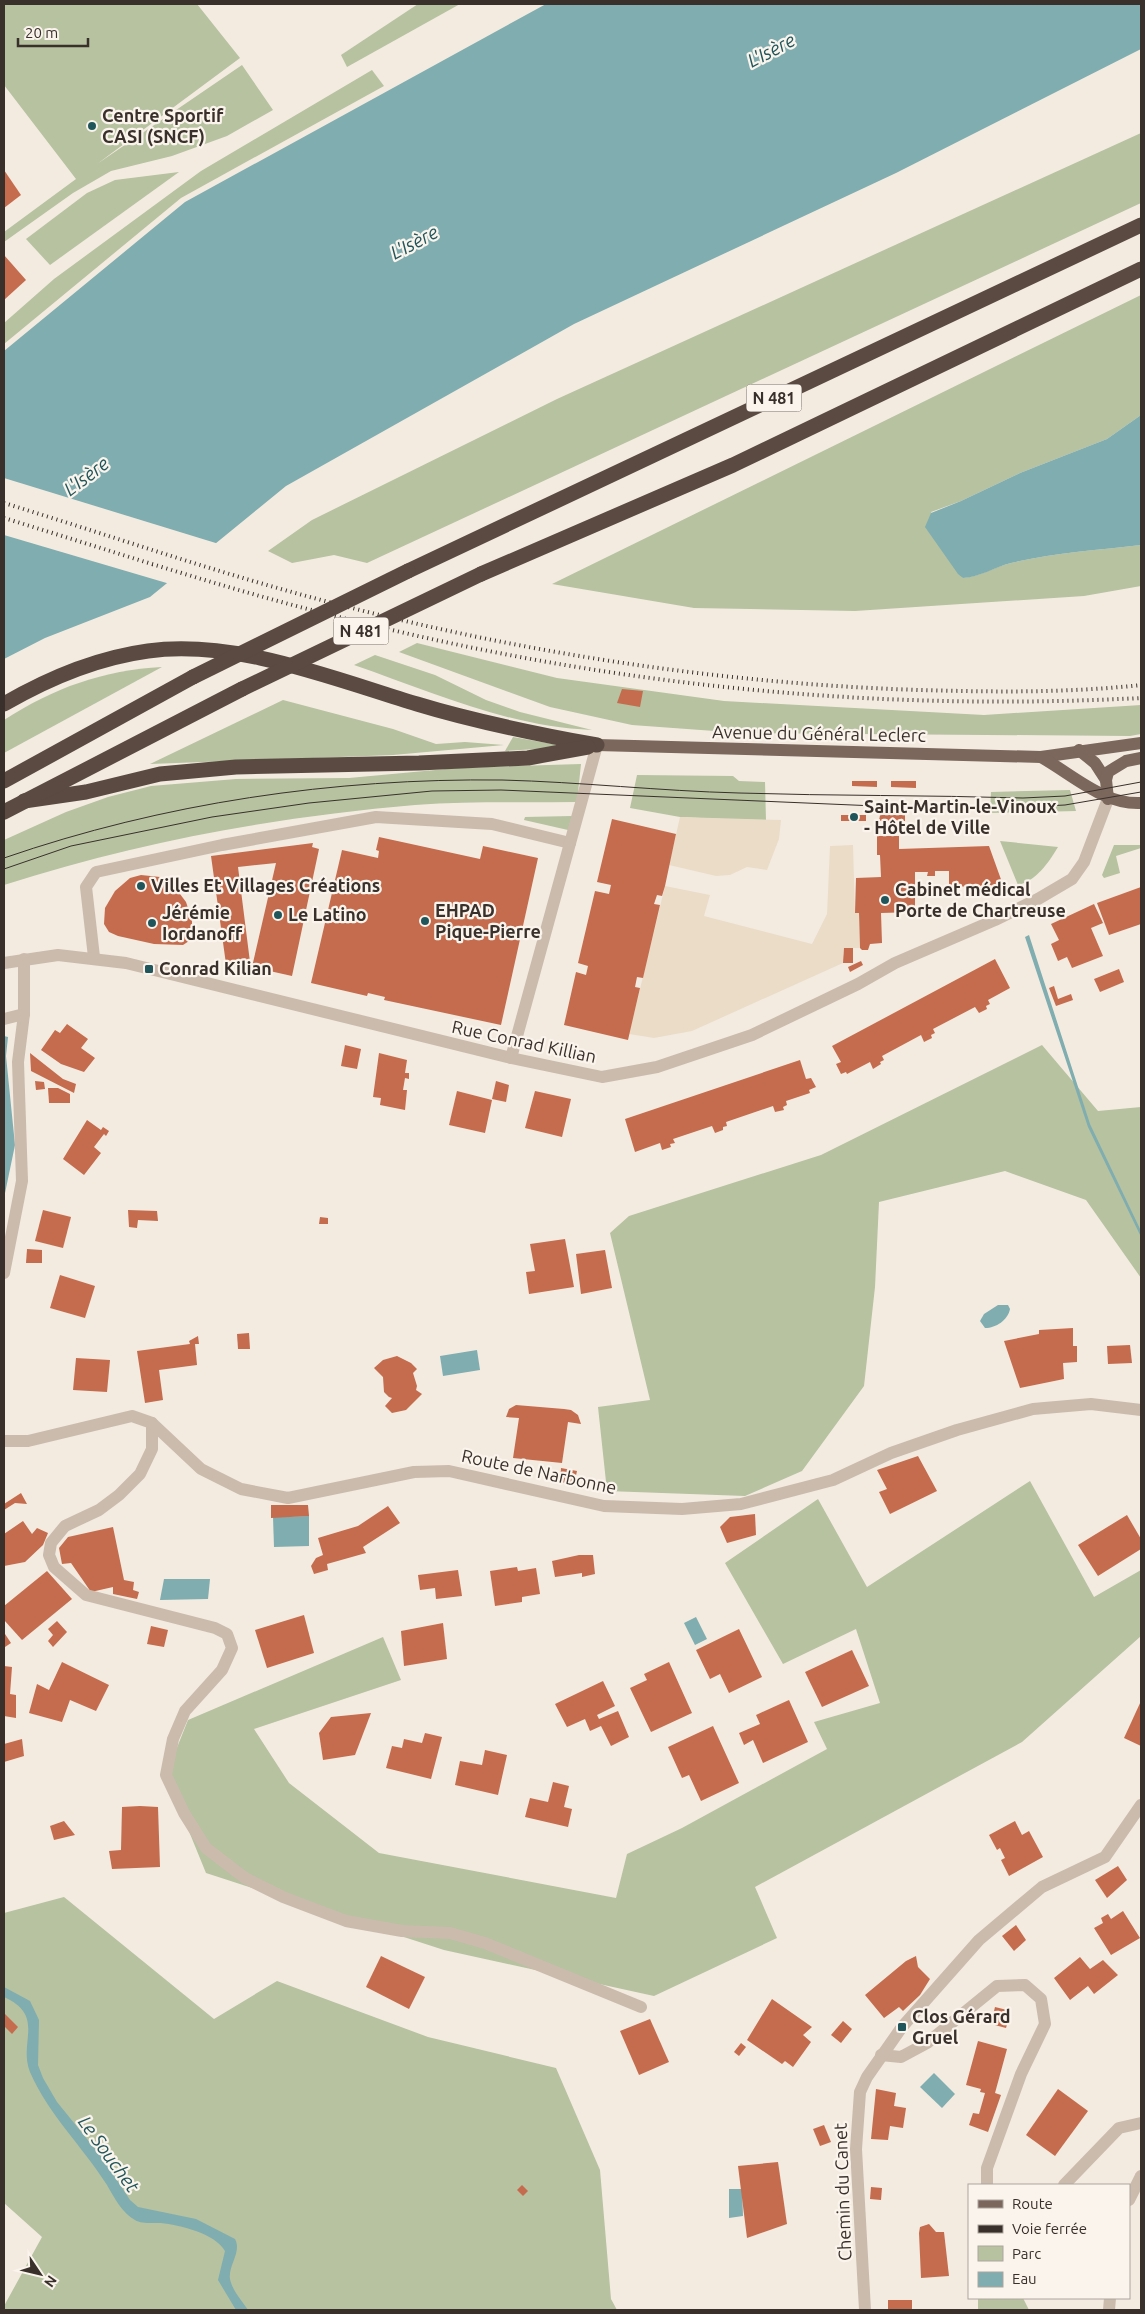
<svg xmlns="http://www.w3.org/2000/svg" width="1145" height="2314" font-family="Ubuntu,sans-serif">
  <style>
    .green { fill: #b6c2a0 }
    .plaza { fill: #ebdcc8 }
    .water { fill: #7fadb0 }
    .pier { fill: #f3ebe0 }
    .building { fill: #c46c4d }
    .lines { fill: none; stroke-linecap: round; stroke-linejoin: round }
    .minor { stroke: #cbbbac; stroke-width: 12 }
    .major { stroke: #7b675c; stroke-width: 12 }
    .highway { stroke: #5a4a42; stroke-width: 15 }
    .tram { stroke: #3a302b; stroke-width: 1 }
    .rail { stroke: #3a302b; stroke-width: 4; stroke-dasharray: 1 4; stroke-linecap: butt }
    .highway-bridge { stroke: #5a4a42; stroke-width: 15 }
    .poi-dot { fill: #20565b; stroke: #faf4ed; stroke-width: 2 }
    .labels { text-anchor: middle; stroke-width: 4.5; stroke-linejoin: round; paint-order: stroke }
    .shield { fill: #faf4ed; stroke: #746b65; stroke-width: 1 }
    .shield-label { font-size: 16px; font-weight: bold; fill: #3a302b }
    .poi-label { font-size: 18px; font-weight: bold; fill: #3a302b; stroke: #faf4ed; text-anchor: start }
    .street-label { font-size: 18px; fill: #3a302b; stroke: #faf4ed }
    .water-label { font-size: 19px; font-style: italic; fill: #20565b; stroke: #faf4ed }
  </style>
  <rect width="100%" height="100%" fill="#f3ebe0"/>
  <g class="green">
    <polygon points="4,4 197,4 240,58 97,164 242,65 273,110 227,136 172,156 111,171 73,193 4,242 4,232 76,179 4,85"/>
    <polygon points="418,4 460,4 347,67 341,55"/>
    <polygon points="372,70 384,86 181,198 4,344 4,323 54,279 201,171"/>
    <polygon points="1141,133 1141,203 367,563 334,555 292,563 268,551 312,520 557,399"/>
    <polygon points="179,172 50,265 26,239 87,193 115,180"/>
    <path d="M 1141,295 L 1141,415 L 1107,439 L 1020,473 L 961,501 L 931,512 L 963,578 C 981,576 994,567 1011,563 C 1053,553 1098,550 1141,545 L 1141,586 L 1084,596 L 855,611 L 694,608 L 552,584 Z"/>
    <polygon points="417,643 557,678 724,701 984,715 1141,705 1141,734 1130,736 742,733 632,725 550,707 399,652"/>
    <path d="M 375,655 L 435,675 L 486,700 L 520,712 L 592,730 C 509,727 432,692 354,665 Z"/>
    <path d="M 162,667 L 4,753 L 4,720 C 53,688 104,670 162,667 Z"/>
    <polygon points="283,700 393,729 436,744 465,742 504,745 393,755 150,764"/>
    <polygon points="513,737 570,747 505,751"/>
    <path d="M 581,764 L 577,802 C 523,803 468,801 415,805 C 275,817 137,842 4,885 L 4,840 L 66,812 L 108,797 L 151,786 L 236,779 L 349,778 L 457,768 Z"/>
    <polygon points="637,775 733,776 739,781 765,782 766,821 680,817 630,808"/>
    <polygon points="1070,790 1076,811 990,813 991,792"/>
    <polygon points="572,816 568,830 524,820 525,817"/>
    <path d="M 1000,841 L 1058,847 C 1049,862 1036,881 1018,885 Z"/>
    <polygon points="1114,845 1141,845 1141,848 1116,856 1120,873 1104,878 1102,875"/>
    <polygon points="1042,1045 1098,1111 1141,1107 1141,1278 1086,1200 1005,1171 879,1202 875,1287 864,1386 802,1471 745,1496 607,1491 598,1407 650,1400 610,1233 629,1216 821,1155"/>
    <polygon points="1030,1481 1094,1597 1141,1570 1141,1636 1022,1742 755,1887 777,1938 654,1996 444,1950 206,1873 166,1775 188,1720 383,1637 401,1680 254,1729 289,1783 379,1853 616,1898 627,1854 682,1828 827,1749 814,1722 880,1703 856,1629 783,1664 725,1563 818,1499 867,1587"/>
    <polygon points="64,1897 214,2019 277,1981 428,2037 556,2068 600,2170 611,2299 617,2310 4,2310 4,2306 42,2237 4,2203 4,1913"/>
    <polygon points="978,2298 1023,2298 1029,2310 978,2310"/>
  </g>
  <g class="plaza">
    <polygon points="680,817 781,820 779,839 767,870 747,867 730,875 716,876 669,865"/>
    <polygon points="853,845 855,913 859,913 860,948 844,948 843,963 692,1031 654,1038 629,1034 665,886 710,895 704,916 812,944 827,914 830,846"/>
  </g>
  <g class="water">
    <polygon points="546,4 1141,4 1141,49 896,173 574,324 286,486 150,597 45,638 4,659 4,351 185,202"/>
    <path d="M 1141,415 L 1141,545 C 1098,550 1053,553 1011,563 C 994,567 981,577 963,578 L 958,574 L 925,527 L 931,513 L 961,501 L 1020,473 L 1107,439 Z"/>
    <polygon points="1029,935 1090,1124 1141,1231 1141,1237 1088,1127 1025,937"/>
    <polygon points="4,1036 8,1037 6,1056 15,1145 4,1198"/>
    <path d="M 998,1305 L 1008,1305 L 1010,1309 C 1008,1320 996,1328 985,1328 L 980,1321 L 984,1314 Z"/>
    <polygon points="477,1350 480,1370 443,1376 440,1356"/>
    <polygon points="309,1516 309,1546 274,1547 273,1517"/>
    <polygon points="164,1579 210,1579 208,1599 160,1600"/>
    <polygon points="696,1617 707,1639 695,1645 684,1623"/>
    <path d="M 4,1987 L 30,2001 L 39,2020 L 38,2065 L 43,2078 L 57,2102 L 104,2160 L 130,2200 L 138,2207 L 196,2219 L 235,2239 C 242,2252 228,2265 230,2279 C 232,2290 242,2301 248,2310 L 236,2310 L 218,2280 L 225,2251 C 215,2233 179,2225 161,2223 C 153,2223 141,2224 135,2220 C 122,2213 114,2197 107,2185 C 83,2147 48,2114 30,2072 C 18,2042 46,2016 4,1997 Z"/>
    <polygon points="934,2073 955,2094 942,2108 920,2087"/>
    <polygon points="729,2189 742,2189 743,2216 729,2218"/>
  </g>
  <polygon class="pier" points="4,478 219,544 170,584 4,535"/>
  <g class="building">
    <polygon points="4,170 21,195 4,208"/>
    <polygon points="4,255 26,280 4,300"/>
    <polygon points="622,689 643,691 640,707 617,703"/>
    <polygon points="852,781 877,781 877,787 852,786"/>
    <polygon points="891,781 916,781 916,788 891,787"/>
    <rect x="841" y="815" width="25" height="6"/>
    <polygon points="880,815 905,815 905,821 879,821"/>
    <polygon points="612,819 676,834 665,886 662,896 657,895 654,904 660,905 643,978 637,977 635,987 640,988 628,1040 564,1025 576,972 586,975 588,966 578,963 595,891 609,894 611,885 597,882"/>
    <polygon points="877,836 899,836 899,849 989,846 1003,885 949,887 949,871 935,871 935,876 927,876 928,872 915,872 915,912 881,913 882,943 870,944 868,950 862,950 860,948 859,913 855,913 856,878 881,877 880,855 877,855"/>
    <polygon points="379,837 480,859 483,846 538,858 501,1025 384,1000 385,997 368,993 367,996 311,983 342,850 378,858 379,851 376,850"/>
    <polygon points="313,843 312,847 319,849 292,976 252,967 276,863 238,867 251,970 226,964 211,856"/>
    <polygon points="141,875 160,877 174,886 186,902 192,920 192,932 189,941 183,945 154,944 118,936 109,932 104,924 105,908 115,891 130,878"/>
    <polygon points="1141,887 1141,924 1109,935 1097,903"/>
    <polygon points="1094,904 1103,923 1091,928 1103,956 1072,968 1067,957 1058,961 1051,944 1059,940 1051,924"/>
    <polygon points="844,948 853,948 853,963 843,963"/>
    <polygon points="995,959 1010,988 988,1000 990,1004 986,1006 987,1009 979,1013 975,1007 933,1029 935,1033 931,1035 932,1038 924,1042 921,1035 882,1056 884,1060 880,1062 881,1064 873,1069 870,1062 847,1074 846,1072 841,1074 836,1064 841,1062 832,1046"/>
    <polygon points="861,961 863,965 850,972 848,967"/>
    <polygon points="1119,969 1124,982 1100,992 1094,979"/>
    <polygon points="1054,986 1058,999 1071,994 1073,1000 1056,1006 1049,988"/>
    <polygon points="67,1024 88,1039 81,1048 95,1058 84,1072 61,1064 41,1050 55,1030 60,1033"/>
    <polygon points="345,1045 361,1049 357,1069 341,1066"/>
    <polygon points="30,1053 63,1079 76,1084 74,1093 31,1071"/>
    <polygon points="379,1053 407,1060 405,1073 409,1073 409,1079 405,1078 403,1090 407,1090 405,1110 380,1105 381,1098 373,1097"/>
    <polygon points="800,1060 806,1079 811,1078 816,1087 809,1090 810,1093 786,1101 787,1105 783,1107 784,1110 775,1112 773,1106 726,1122 727,1126 723,1127 723,1130 715,1133 712,1126 673,1139 675,1143 670,1144 671,1147 662,1150 660,1143 635,1152 625,1119"/>
    <polygon points="35,1081 44,1082 45,1089 36,1090"/>
    <polygon points="496,1081 509,1085 506,1102 492,1099"/>
    <polygon points="48,1088 58,1088 70,1094 70,1103 49,1103"/>
    <polygon points="457,1091 492,1100 485,1133 449,1125"/>
    <polygon points="535,1091 571,1099 562,1137 525,1128"/>
    <polygon points="87,1120 101,1130 103,1127 109,1131 106,1136 104,1134 94,1147 101,1153 84,1175 63,1159"/>
    <polygon points="43,1210 71,1217 63,1248 35,1241"/>
    <polygon points="128,1210 157,1211 158,1221 138,1220 137,1228 129,1227"/>
    <polygon points="320,1217 328,1218 328,1224 319,1224"/>
    <polygon points="565,1239 574,1287 529,1294 526,1272 535,1271 530,1244"/>
    <polygon points="27,1249 42,1250 42,1263 26,1263"/>
    <polygon points="605,1250 612,1288 581,1294 576,1254"/>
    <polygon points="60,1275 95,1286 85,1318 50,1308"/>
    <polygon points="1073,1328 1073,1346 1077,1346 1077,1362 1063,1363 1064,1379 1020,1388 1004,1341 1039,1334 1039,1330"/>
    <polygon points="249,1333 250,1349 238,1349 237,1334"/>
    <polygon points="198,1336 199,1344 195,1344 197,1365 159,1370 163,1400 145,1403 137,1351 190,1344 189,1341"/>
    <polygon points="1130,1345 1132,1363 1108,1364 1107,1346"/>
    <polygon points="397,1356 411,1363 417,1369 413,1373 417,1386 416,1390 422,1394 406,1410 392,1413 385,1406 392,1398 389,1397 384,1392 383,1377 374,1368 383,1360"/>
    <polygon points="76,1358 110,1360 107,1392 73,1390"/>
    <polygon points="516,1405 564,1409 571,1410 578,1415 581,1424 568,1422 562,1463 513,1458 519,1418 506,1417 509,1409"/>
    <polygon points="918,1456 937,1491 890,1514 879,1492 887,1489 877,1470"/>
    <polygon points="561,1468 577,1471 574,1484 560,1482"/>
    <polygon points="21,1493 27,1504 15,1503 4,1510 4,1504"/>
    <polygon points="271,1505 308,1505 309,1516 271,1518"/>
    <polygon points="388,1506 400,1523 363,1547 366,1553 327,1564 328,1570 314,1574 311,1566 316,1558 323,1555 318,1538 358,1526"/>
    <polygon points="755,1514 756,1535 727,1543 720,1527 730,1517"/>
    <polygon points="1127,1515 1141,1539 1141,1549 1098,1576 1078,1545"/>
    <polygon points="23,1521 32,1534 37,1528 48,1533 43,1545 25,1562 4,1566 4,1534"/>
    <polygon points="113,1527 124,1580 134,1582 133,1590 139,1592 137,1599 113,1594 113,1587 91,1592 71,1563 62,1564 59,1548 68,1537"/>
    <polygon points="579,1555 593,1555 595,1574 582,1577 582,1573 555,1577 552,1561"/>
    <polygon points="517,1567 518,1571 536,1568 540,1594 522,1597 522,1602 495,1606 490,1571"/>
    <polygon points="458,1570 462,1596 436,1599 435,1588 420,1590 418,1575"/>
    <polygon points="47,1571 72,1599 22,1640 4,1620 4,1606"/>
    <polygon points="304,1615 314,1653 267,1668 255,1630"/>
    <polygon points="57,1621 67,1632 53,1647 48,1641 53,1635 48,1629"/>
    <polygon points="443,1623 447,1659 404,1666 401,1631"/>
    <polygon points="151,1626 168,1630 164,1647 147,1644"/>
    <polygon points="739,1629 762,1677 729,1693 720,1674 710,1679 696,1650"/>
    <polygon points="5,1634 11,1643 5,1647 4,1636"/>
    <polygon points="852,1650 869,1686 822,1707 805,1672"/>
    <polygon points="62,1662 109,1685 96,1711 70,1700 62,1722 29,1713 37,1684 49,1690"/>
    <polygon points="669,1662 692,1713 651,1732 630,1688 647,1680 644,1674"/>
    <polygon points="4,1666 12,1667 10,1694 16,1695 16,1718 4,1716"/>
    <polygon points="603,1681 615,1706 597,1715 599,1719 618,1711 629,1737 611,1746 601,1726 590,1731 585,1719 567,1727 555,1704"/>
    <polygon points="789,1700 808,1742 763,1763 753,1740 744,1745 739,1733 760,1724 756,1715"/>
    <polygon points="1141,1701 1141,1746 1124,1738"/>
    <polygon points="371,1713 355,1755 323,1760 319,1733 331,1717"/>
    <polygon points="713,1726 739,1783 701,1801 689,1775 682,1778 668,1747"/>
    <polygon points="425,1733 442,1737 431,1779 386,1768 392,1746 402,1748 404,1739 422,1743"/>
    <polygon points="22,1739 24,1756 4,1762 4,1744"/>
    <polygon points="485,1750 507,1755 498,1795 455,1785 460,1761 482,1765"/>
    <polygon points="553,1782 569,1786 564,1807 572,1809 568,1827 525,1817 530,1798 548,1802"/>
    <polygon points="140,1806 158,1807 160,1867 112,1869 109,1851 121,1850 122,1807"/>
    <polygon points="64,1821 75,1835 54,1840 50,1826"/>
    <polygon points="1015,1821 1022,1835 1029,1831 1043,1857 1009,1876 1001,1860 1005,1858 1000,1848 997,1850 989,1835"/>
    <polygon points="1118,1866 1127,1880 1107,1898 1095,1880"/>
    <polygon points="1123,1911 1140,1938 1111,1955 1094,1928 1103,1923 1101,1918 1108,1914 1111,1919"/>
    <polygon points="1016,1925 1026,1940 1014,1951 1002,1936"/>
    <polygon points="381,1956 425,1977 409,2009 366,1987"/>
    <polygon points="916,1956 918,1967 930,1979 920,1995 903,2011 899,2007 884,2018 865,1995 906,1961"/>
    <polygon points="1080,1957 1090,1969 1103,1960 1118,1975 1094,1994 1088,1986 1070,2000 1054,1978"/>
    <polygon points="772,1999 812,2027 803,2035 811,2042 793,2067 785,2061 782,2064 747,2040"/>
    <polygon points="995,2007 1011,2011 1006,2028 991,2024"/>
    <polygon points="4,2013 18,2027 12,2034 4,2026"/>
    <polygon points="650,2019 669,2062 639,2075 620,2031"/>
    <polygon points="843,2021 852,2029 841,2043 831,2035"/>
    <polygon points="978,2041 1007,2049 995,2093 1001,2095 988,2132 969,2125 973,2113 979,2114 985,2093 980,2092 981,2089 966,2085"/>
    <polygon points="741,2043 746,2047 739,2056 734,2052"/>
    <polygon points="876,2089 896,2093 894,2106 906,2108 903,2128 890,2126 888,2140 871,2139"/>
    <polygon points="1058,2089 1088,2111 1055,2156 1026,2135"/>
    <polygon points="824,2125 831,2142 820,2146 813,2129"/>
    <polygon points="778,2162 787,2224 747,2238 738,2166"/>
    <polygon points="522,2185 528,2191 523,2196 517,2190"/>
    <polygon points="871,2187 882,2188 881,2200 870,2199"/>
    <polygon points="929,2224 936,2232 944,2232 949,2276 921,2278 919,2233 920,2227"/>
    <rect x="888" y="2300" width="24" height="10"/>
  </g>
  <g class="lines">
    <g class="minor">
      <polyline points="94,957 86,887 96,872 222,845 376,817 492,824 570,843"/>
      <polyline points="4,963 58,955 126,963 511,1058 602,1077 657,1067 752,1035 858,984 895,963 995,920 1038,899 1072,879 1084,862 1108,799"/>
      <polyline points="4,1019 24,1014"/>
      <polyline points="511,1058 597,745"/>
      <polyline points="4,1273 22,1181 18,1062 24,1014 24,959"/>
      <polyline points="152,1423 152,1449 140,1474 119,1495 99,1510 65,1526 51,1543 49,1555 54,1567 86,1595 215,1628 227,1634 232,1648 222,1670 185,1711 173,1739 166,1775 184,1813 206,1848 245,1878 283,1897 346,1921 402,1931 450,1933 485,1943 641,2007"/>
      <polyline points="4,1441 28,1441 132,1416 152,1423 201,1469 241,1489 288,1498 414,1472 449,1471 604,1506 682,1509 741,1504 833,1480 891,1453 957,1430 1033,1409 1091,1404 1141,1410"/>
      <polyline points="881,2055 901,2057 927,2043 997,1986 1025,1985 1041,1999 1045,2024 1021,2074 987,2168 987,2185"/>
      <polyline points="1064,2185 1119,2128 1141,2123"/>
      <polyline points="1129,2200 1141,2176"/>
      <polyline points="865,2310 856,2149 860,2092 867,2077 902,2027 979,1940 1042,1887 1105,1857 1141,1805"/>
      <polyline points="1109,2310 1110,2298"/>
    </g>
    <g class="major">
      <polyline points="597,745 1041,757 1141,743"/>
      <polyline points="1079,750 1095,763 1106,780"/>
      <path d="M 1041,757 C 1073,775 1104,805 1141,803"/>
      <polyline points="1108,799 1106,780 1108,772 1126,761 1141,758"/>
    </g>
    <g class="highway">
      <polyline points="408,571 1141,225"/>
      <polyline points="481,574 733,465 1141,269"/>
      <path d="M 4,704 C 49,678 96,658 148,651 C 236,639 334,679 417,704 C 476,722 536,734 597,745"/>
      <polyline points="4,781 193,677"/>
      <polyline points="24,801 86,792 160,774 236,767 419,763 528,758 588,747"/>
      <polyline points="4,812 242,689"/>
    </g>
    <g class="tram">
      <path d="M 4,858 C 163,803 334,778 502,780 C 581,782 660,791 739,793 C 833,796 928,795 1023,798 L 1065,796 L 1141,782"/>
      <polyline points="4,869 71,846 212,817 309,803 432,791 501,790 876,806 1024,807 1065,805 1141,792"/>
    </g>
    <g class="rail">
      <path d="M 4,503 C 89,529 174,558 260,583 C 474,645 696,683 920,690 C 993,692 1068,693 1141,685"/>
      <path d="M 4,518 C 115,552 226,589 339,617 C 605,685 867,712 1141,698"/>
    </g>
    <g class="highway-bridge">
      <polyline points="193,677 408,571"/>
      <polyline points="242,689 481,574"/>
    </g>
  </g>
  <g class="poi-dot">
    <circle cx="92" cy="126" r="5"/>
    <circle cx="854" cy="817" r="5"/>
    <circle cx="141" cy="886" r="5"/>
    <circle cx="885" cy="900" r="5"/>
    <circle cx="278" cy="915" r="5"/>
    <circle cx="425" cy="921" r="5"/>
    <circle cx="152" cy="923" r="5"/>
    <rect x="144" y="964" width="10" height="10" rx="2.5"/>
    <rect x="897" y="2022" width="10" height="10" rx="2.5"/>
  </g>
  <g class="labels">
    <g class="shield">
      <rect x="746.5" y="384.5" width="55" height="27" rx="4"/>
      <rect x="333.5" y="617.5" width="55" height="27" rx="4"/>
    </g>
    <g class="shield-label">
      <text x="774" y="404">N 481</text>
      <text x="361" y="637">N 481</text>
    </g>
    <g class="poi-label">
      <text x="102" y="122">Centre Sportif<tspan x="102" dy="21">CASI (SNCF)</tspan></text>
      <text x="864" y="813">Saint-Martin-le-Vinoux<tspan x="864" dy="21">- Hôtel de Ville</tspan></text>
      <text x="151" y="892">Villes Et Villages Créations</text>
      <text x="895" y="896">Cabinet médical<tspan x="895" dy="21">Porte de Chartreuse</tspan></text>
      <text x="435" y="917">EHPAD<tspan x="435" dy="21">Pique-Pierre</tspan></text>
      <text x="162" y="919">Jérémie<tspan x="162" dy="21">Iordanoff</tspan></text>
      <text x="288" y="921">Le Latino</text>
      <text x="159" y="975">Conrad Kilian</text>
      <text x="912" y="2023">Clos Gérard<tspan x="912" dy="21">Gruel</tspan></text>
    </g>
    <g class="street-label">
      <text transform="translate(819 734) rotate(1)" y="6">Avenue du Général Leclerc</text>
      <text transform="translate(524 1042) rotate(12)" y="6">Rue Conrad Killian</text>
      <text transform="translate(539 1472) rotate(12)" y="6">Route de Narbonne</text>
      <text transform="translate(843 2192) rotate(-92)" y="6">Chemin du Canet</text>
    </g>
    <g class="water-label">
      <text transform="translate(771 50) rotate(-28)" y="7">L'Isère</text>
      <text transform="translate(414 242) rotate(-28)" y="7">L'Isère</text>
      <text transform="translate(86 476) rotate(-37)" y="7">L'Isère</text>
      <text transform="translate(109 2154) rotate(54)" y="7">Le Souchet</text>
    </g>
  </g>
  <rect width="1145" height="2314" fill="none" stroke="#3a302b" stroke-width="10"/>
  <rect x="968" y="2184" width="162" height="115" fill="#faf4ed" stroke="#ada69f"/>
  <rect x="978" y="2200" width="25" height="8" fill="#7b675c" stroke="#ada69f"/>
  <text x="1012" y="2209" font-size="15" fill="#3a302b">Route</text>
  <rect x="978" y="2225" width="25" height="8" fill="#3a302b" stroke="#ada69f"/>
  <text x="1012" y="2234" font-size="15" fill="#3a302b">Voie ferrée</text>
  <rect x="978" y="2246" width="25" height="15" fill="#b6c2a0" stroke="#ada69f"/>
  <text x="1012" y="2259" font-size="15" fill="#3a302b">Parc</text>
  <rect x="978" y="2272" width="25" height="15" fill="#7fadb0" stroke="#ada69f"/>
  <text x="1012" y="2284" font-size="15" fill="#3a302b">Eau</text>
  <g transform="translate(40 2274) rotate(125)" stroke="#faf4ed" stroke-width="4" paint-order="stroke">
  <path d="M0-4L9 19L0 12L-9 19Z" fill="#3a302b"/>
  <text y="-8" font-size="14" font-weight="bold" text-anchor="middle" fill="#3a302b">N</text>
  </g>
  <path d="M18 38v8h70v-8" fill="none" stroke="#3a302b" stroke-width="2.5"/>
  <text x="25" y="38" font-size="15" fill="#3a302b" stroke="#faf4ed" stroke-width="4" paint-order="stroke">20 m</text>
</svg>
